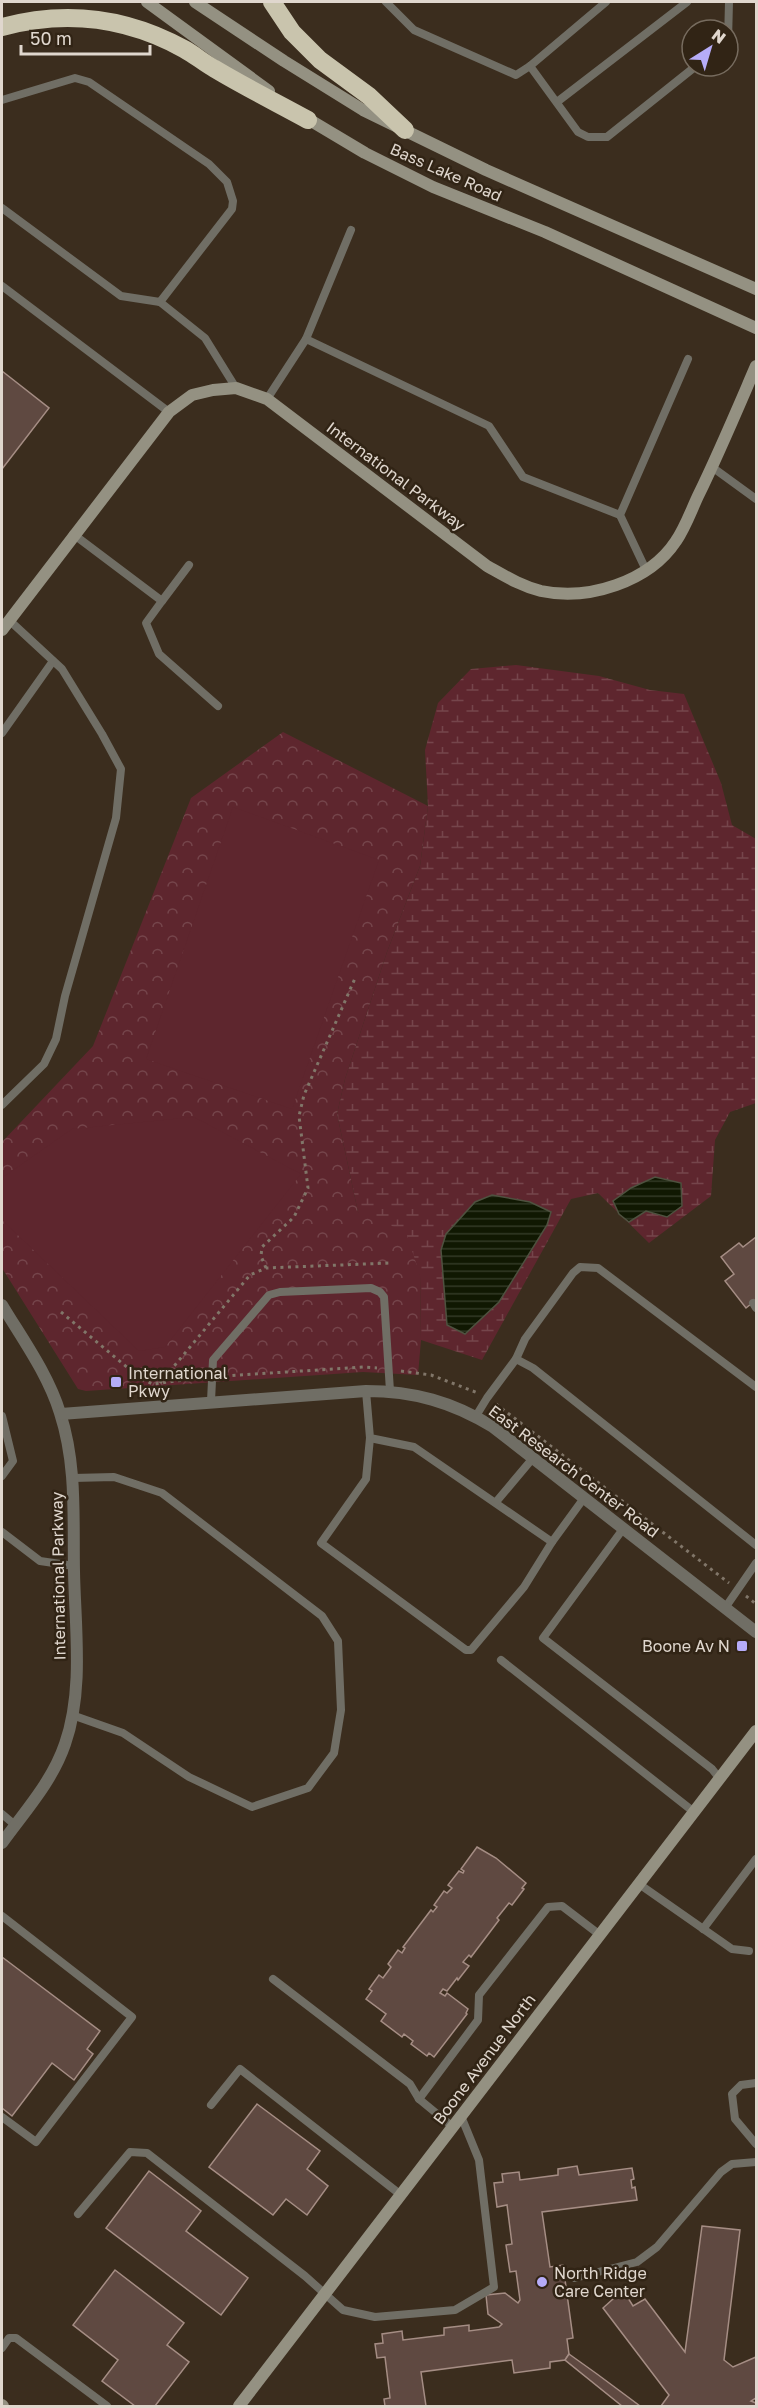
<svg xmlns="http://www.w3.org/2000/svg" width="758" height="2408" font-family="'Golos Text',sans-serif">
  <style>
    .wetland { fill: url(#wetland-marsh) }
    .park { fill: url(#park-crowns) }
    .pitch { fill: #5e262e }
    .water { fill: url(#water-rules); stroke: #4e513f; stroke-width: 1.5 }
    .building { fill: #5f4941; stroke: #a58d84; stroke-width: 1.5 }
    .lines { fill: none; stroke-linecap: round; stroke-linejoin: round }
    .path { stroke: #817669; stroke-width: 3; stroke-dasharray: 3 4.5; stroke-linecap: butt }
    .lane { stroke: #706e65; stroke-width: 8 }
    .street { stroke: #706e65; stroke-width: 12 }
    .secondary { stroke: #949182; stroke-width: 12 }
    .highway { stroke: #c9c4ad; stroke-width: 18 }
    .poi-dot { fill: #b6acf8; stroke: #312415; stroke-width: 2 }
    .labels { text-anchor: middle; stroke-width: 5; stroke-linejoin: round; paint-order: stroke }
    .street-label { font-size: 16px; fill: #e0d7ce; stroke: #312415 }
    .poi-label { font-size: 16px; fill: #e0d7ce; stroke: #312415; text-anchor: start }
  </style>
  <defs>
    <pattern id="wetland-marsh" width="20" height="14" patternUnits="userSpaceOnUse" patternTransform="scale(1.5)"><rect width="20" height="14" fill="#5e262e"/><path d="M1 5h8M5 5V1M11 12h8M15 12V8" fill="none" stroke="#75454b"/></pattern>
    <pattern id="park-crowns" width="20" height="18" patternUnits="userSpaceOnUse" patternTransform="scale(1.5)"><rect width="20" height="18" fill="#5e262e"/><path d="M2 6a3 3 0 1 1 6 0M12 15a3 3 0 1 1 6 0" fill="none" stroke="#75454b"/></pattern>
    <pattern id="water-rules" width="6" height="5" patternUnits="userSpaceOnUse" patternTransform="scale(1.5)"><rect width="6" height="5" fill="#101802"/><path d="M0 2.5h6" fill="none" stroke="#323926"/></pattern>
  </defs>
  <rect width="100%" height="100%" fill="#3b2d1e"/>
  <polygon class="wetland" points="516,665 599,676 650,690 684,694 721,783 732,825 756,839 756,1103 730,1112 715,1140 711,1196 649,1243 598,1193 571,1199 482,1360 421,1340 420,1275 358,1212 337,1114 345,1079 387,952 420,866 428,806 425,750 438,703 471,669"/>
  <polygon class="park" points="283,732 428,806 420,866 387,952 345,1079 337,1114 358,1212 406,1232 420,1275 421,1340 418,1375 363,1372 86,1391 78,1389 2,1268 2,1142 93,1046 191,798"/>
  <g class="pitch">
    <polygon points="233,807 379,860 292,1109 146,1059"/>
    <polygon points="194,1117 301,1174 165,1347 139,1351 2,1220 2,1178 72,1129"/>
  </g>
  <g class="water">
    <polygon points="655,1177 681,1183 682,1206 667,1217 646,1211 629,1222 619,1214 613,1201 631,1188"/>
    <polygon points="492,1195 530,1202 551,1212 547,1225 499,1302 465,1334 447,1325 441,1250 446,1234 475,1202"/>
  </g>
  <g class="building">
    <polygon points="2,371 49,408 2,469"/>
    <polygon points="756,1237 756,1300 746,1308 725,1281 734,1274 721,1257 739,1243 743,1247"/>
    <polygon points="477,1847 496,1858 526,1883 522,1888 524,1889 512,1905 509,1903 497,1918 499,1920 471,1957 469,1955 463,1962 469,1966 458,1980 457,1978 447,1991 443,1989 440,1993 445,1996 447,1993 468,2009 466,2013 467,2014 434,2057 429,2053 427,2056 411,2044 413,2041 404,2034 402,2037 381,2021 386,2014 366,1999 372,1991 369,1989 379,1975 383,1978 391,1967 388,1964 398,1950 402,1953 405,1948 403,1947 431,1910 433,1912 437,1907 434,1905 444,1891 447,1893 452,1888 448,1885 459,1871 463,1873 464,1871 461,1869"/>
    <polygon points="2,1957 100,2031 87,2049 93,2054 74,2080 52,2063 12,2116 2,2108"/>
    <polygon points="257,2104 320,2151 307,2169 328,2186 307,2215 286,2199 273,2215 209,2167"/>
    <polygon points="577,2166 579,2175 632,2168 634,2179 631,2180 632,2188 635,2187 637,2200 542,2212 550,2267 563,2265 573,2338 567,2339 569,2354 565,2360 550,2362 550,2368 514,2373 512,2360 421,2372 426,2406 385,2406 384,2399 390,2398 385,2357 377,2358 375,2344 383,2343 382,2334 402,2331 403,2340 444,2335 444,2328 469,2325 469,2331 499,2327 502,2324 488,2314 486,2295 505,2293 518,2303 520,2300 516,2271 510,2272 506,2245 512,2244 507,2205 497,2207 494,2183 503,2182 502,2174 519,2172 520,2180 558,2175 558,2169"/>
    <polygon points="149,2171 201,2211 186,2231 248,2278 221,2315 106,2228"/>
    <polygon points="702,2226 740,2230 724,2360 733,2367 756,2357 756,2398 751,2401 756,2403 756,2406 661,2406 669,2395 603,2308 623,2290 633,2306 645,2299 685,2352"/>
    <polygon points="115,2270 184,2323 167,2345 189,2362 155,2406 135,2406 102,2381 118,2360 73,2325"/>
    <polygon points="569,2354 597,2374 640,2406 622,2406 565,2360"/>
  </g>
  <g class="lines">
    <g class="path">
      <polyline points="266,1268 261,1256 262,1247 294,1217 308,1188 299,1116 304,1095 356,976"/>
      <polyline points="61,1312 141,1379 153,1384 200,1378"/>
      <polyline points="401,1371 431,1375 478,1393"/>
      <polyline points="225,1376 363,1367 377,1368"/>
      <polyline points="160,1383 250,1275 266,1268 390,1263"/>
      <polyline points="496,1404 729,1583"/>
      <polyline points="746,1596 756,1604"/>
    </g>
    <g class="lane">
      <polyline points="386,2 414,30 516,75 530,66 606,2"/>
      <polyline points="728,41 729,2"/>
      <polyline points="530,66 578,132 588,137 607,137 696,66"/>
      <polyline points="2,100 75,78 89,82 209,164 227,182 233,201 232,209 160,302"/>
      <polyline points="557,102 687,2"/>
      <polyline points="2,208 121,296 160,302 205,338 236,388"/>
      <polyline points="2,286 169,412"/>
      <polyline points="306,339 351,230"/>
      <polyline points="267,399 306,339 489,426 523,477 620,515"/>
      <polyline points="712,467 756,499"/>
      <polyline points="73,534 162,601 146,623 159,654 218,706"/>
      <polyline points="646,570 620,515 688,359"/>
      <polyline points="162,601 189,565"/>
      <polyline points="2,733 53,661"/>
      <polyline points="2,1105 44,1064 56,1039 65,996 116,818 121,769 102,734 62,669 9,620"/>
      <polyline points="753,1303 756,1308"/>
      <polyline points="516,1359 525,1339 573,1273 580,1267 598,1268 756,1387"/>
      <polyline points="366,1391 370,1438 414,1447 552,1542 584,1498"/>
      <polyline points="211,1401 213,1360 269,1295 280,1292 371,1288 380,1292 384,1297 390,1391"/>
      <polyline points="2,1416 13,1461 2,1476"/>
      <polyline points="476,1416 487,1398 516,1359 533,1368 756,1545"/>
      <polyline points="370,1438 366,1479 321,1543 466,1650 471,1650 524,1587 552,1542"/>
      <polyline points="496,1502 533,1458"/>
      <polyline points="623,1529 543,1638 712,1769 720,1779"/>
      <polyline points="2,1532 40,1561 74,1566"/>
      <polyline points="725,1608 756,1563"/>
      <polyline points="501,1660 694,1812"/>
      <polyline points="72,1715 123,1733 189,1777 252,1807 308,1788 334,1753 341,1710 338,1641 322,1616 162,1493 114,1477 73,1478"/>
      <polyline points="2,1814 15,1825"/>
      <polyline points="639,1884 732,1949 749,1951"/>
      <polyline points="2,1916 132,2017 36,2142 2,2117"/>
      <polyline points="703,1929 756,1859"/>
      <polyline points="273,1979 410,2084 419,2099 453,2127"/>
      <polyline points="756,2083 741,2085 732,2094 735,2119 756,2144"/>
      <polyline points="419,2099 478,2020 479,1995 548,1907 562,1906 600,1935"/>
      <polyline points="211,2105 240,2069 401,2195"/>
      <polyline points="78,2214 130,2152 147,2153 305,2276 343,2310 375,2317 455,2310 494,2287 479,2160 461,2116"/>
      <polyline points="575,2278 637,2262 657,2247 721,2172 732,2164 756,2162"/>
      <polyline points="2,2348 9,2338 16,2338 107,2406"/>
    </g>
    <g class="street">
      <path d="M 2,1305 C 23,1340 48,1374 60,1413 C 77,1465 73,1518 74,1571 C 75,1627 84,1690 65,1744 C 52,1782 25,1811 2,1843"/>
      <path d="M 61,1414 L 366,1391 C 413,1391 453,1402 493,1427 L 756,1632"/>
    </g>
    <g class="secondary">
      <polyline points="147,2 269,91"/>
      <polyline points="195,2 284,61 363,110 486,170 756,289"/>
      <polyline points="303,116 365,153 433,187 545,232 756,328"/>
      <path d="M 2,630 L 169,412 L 192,395 L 213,390 L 236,388 L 267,399 L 487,566 C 505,576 521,586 541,591 C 588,601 649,582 676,541 C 685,528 691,511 698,496 C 719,453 737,410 756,366"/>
      <polyline points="2,2405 3,2406"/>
      <polyline points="239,2406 756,1731"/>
    </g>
    <g class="highway">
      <polyline points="272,2 292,32 320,60 369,96 405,130"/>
      <path d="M 2,27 C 65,10 126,17 184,49 C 195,55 204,63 215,69 C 245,87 277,103 308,120"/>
    </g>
  </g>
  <g class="poi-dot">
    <rect x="110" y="1376" width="12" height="12" rx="3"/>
    <rect x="736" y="1640" width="12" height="12" rx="3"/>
    <circle cx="542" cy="2282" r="6"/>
  </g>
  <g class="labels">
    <g class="street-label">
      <text transform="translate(446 172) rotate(24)" y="6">Bass Lake Road</text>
      <text transform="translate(396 476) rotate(37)" y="6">International Parkway</text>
      <text transform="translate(574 1471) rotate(37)" y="6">East Research Center Road</text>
      <text transform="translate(58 1576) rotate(-91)" y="6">International Parkway</text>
      <text transform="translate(484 2059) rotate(-53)" y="6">Boone Avenue North</text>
    </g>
    <g class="poi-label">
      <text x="128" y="1379">International<tspan x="128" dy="18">Pkwy</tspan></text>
      <text x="730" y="1652" text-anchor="end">Boone Av N</text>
      <text x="554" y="2279">North Ridge<tspan x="554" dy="18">Care Center</tspan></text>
    </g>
  </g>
  <rect width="758" height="2408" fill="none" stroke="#e0d7ce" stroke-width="6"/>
  <g transform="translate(710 48) rotate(37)"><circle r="28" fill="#312415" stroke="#776c5f" stroke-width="1.5"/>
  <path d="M0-4.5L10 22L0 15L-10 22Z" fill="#b6acf8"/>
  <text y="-9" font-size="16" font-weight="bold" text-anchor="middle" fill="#e0d7ce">N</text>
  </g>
  <path d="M21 45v9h129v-9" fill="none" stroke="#e0d7ce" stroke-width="3"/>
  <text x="30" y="45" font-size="18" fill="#e0d7ce" stroke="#312415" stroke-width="4.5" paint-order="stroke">50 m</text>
</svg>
